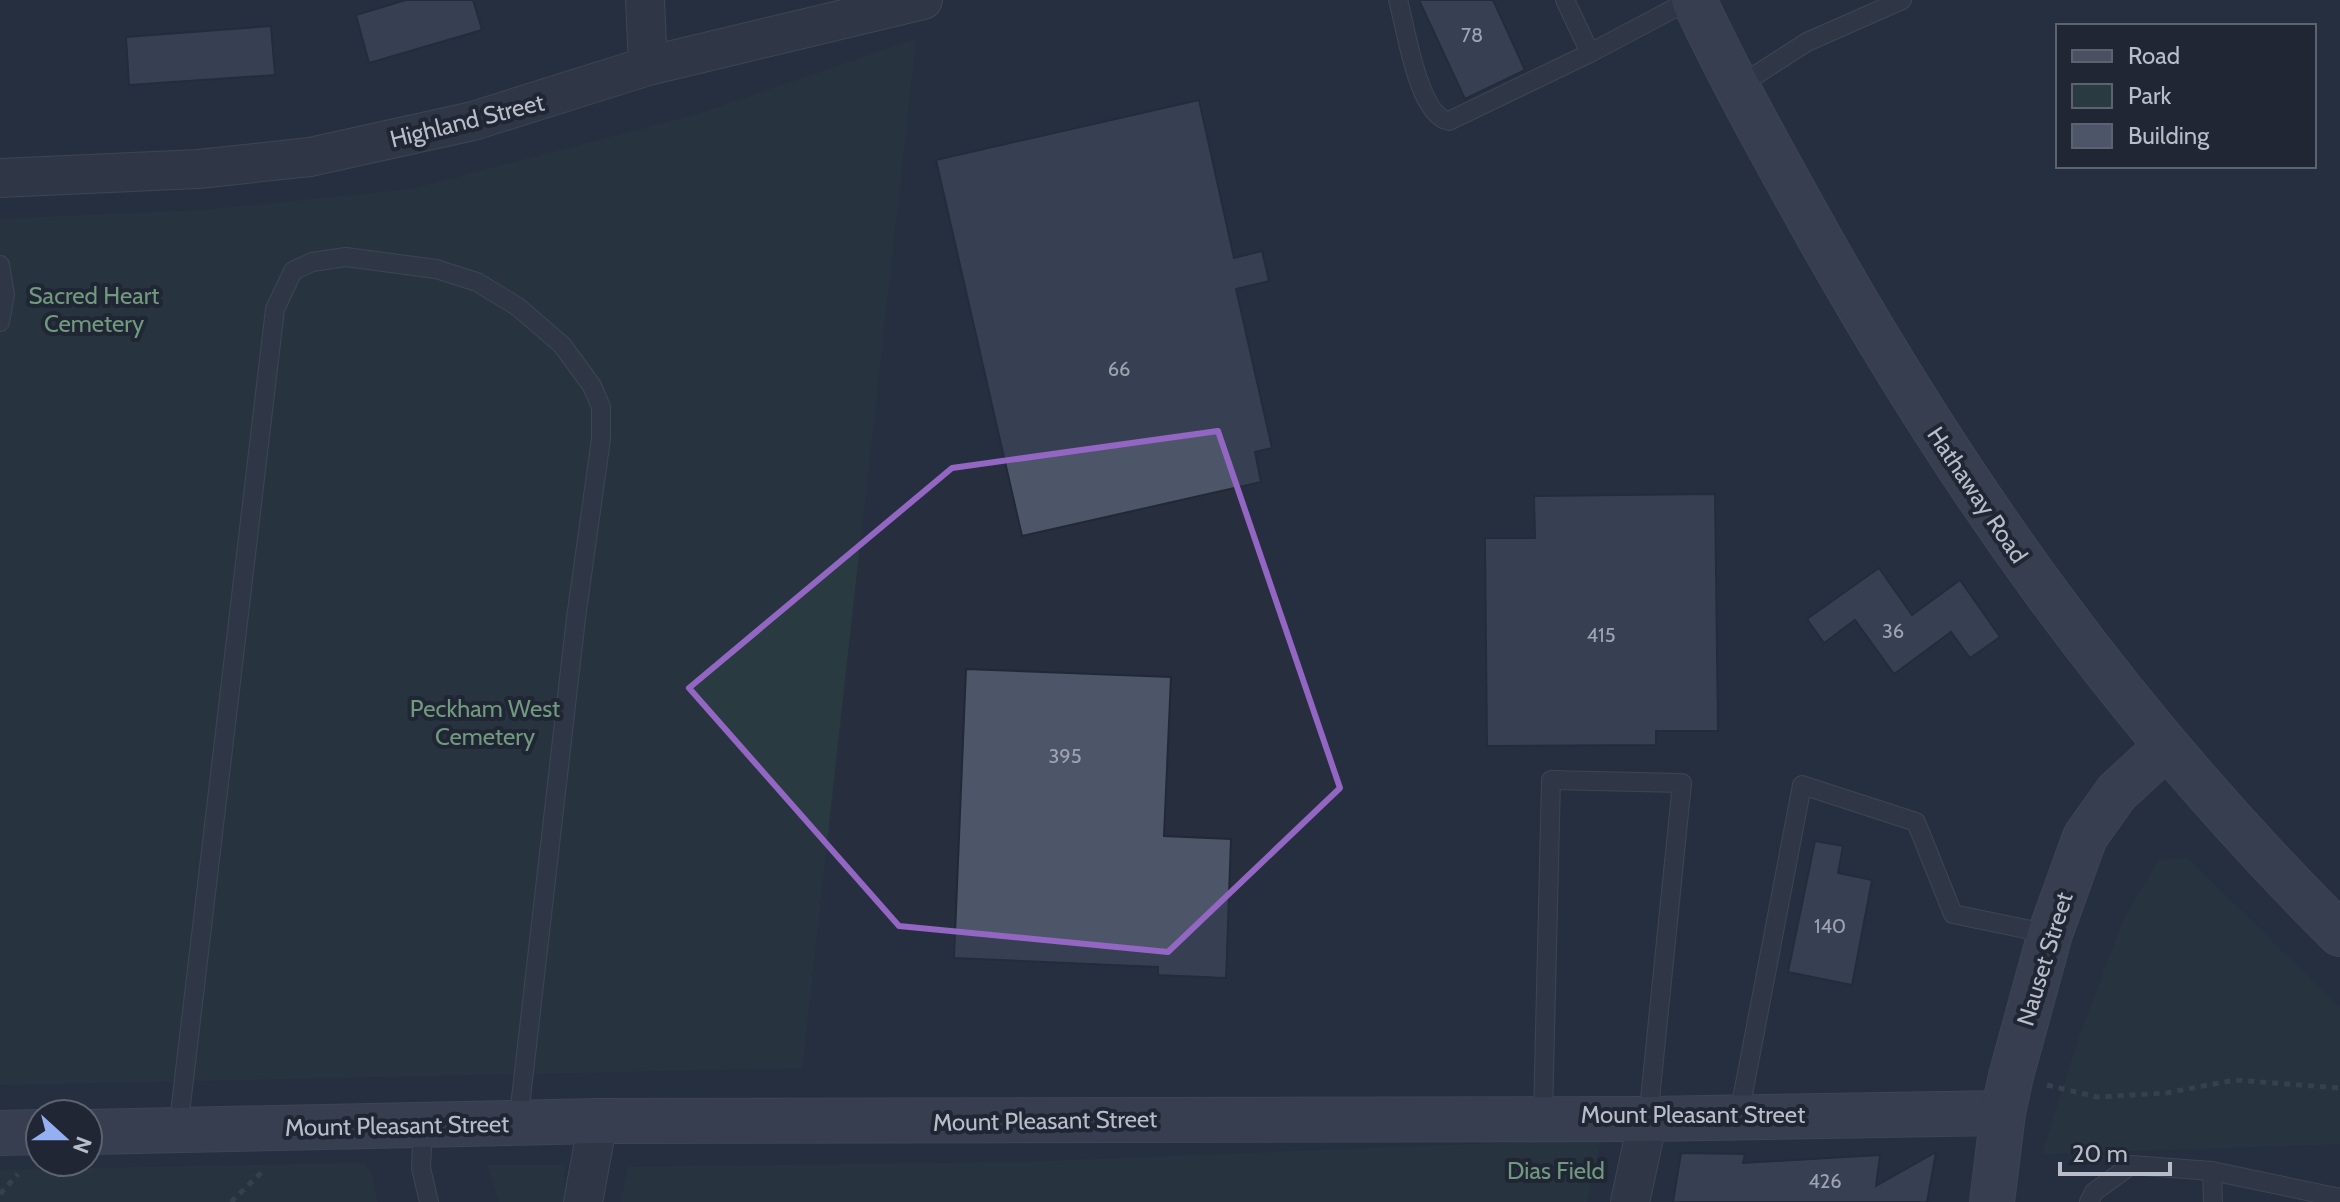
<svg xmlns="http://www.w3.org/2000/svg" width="2340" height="1202" font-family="Cabin,sans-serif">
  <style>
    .green { fill: #293b40 }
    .building { fill: #4d5668; stroke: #222836; stroke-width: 2 }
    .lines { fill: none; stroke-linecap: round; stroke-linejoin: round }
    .service-casing { stroke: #595f6c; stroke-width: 20 }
    .minor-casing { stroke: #595f6c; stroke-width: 40 }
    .secondary-casing { stroke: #595f6c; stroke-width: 46 }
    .path { stroke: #47585d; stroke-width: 5; stroke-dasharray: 6 6; stroke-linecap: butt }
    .service { stroke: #3b414f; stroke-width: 18 }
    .minor { stroke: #3b414f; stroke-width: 38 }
    .secondary { stroke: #495062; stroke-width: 44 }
    .marked { fill: none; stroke: #9366c3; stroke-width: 6; stroke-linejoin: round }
    .labels { text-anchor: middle; stroke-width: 8; stroke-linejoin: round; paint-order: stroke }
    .number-label { font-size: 20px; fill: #9da3b1 }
    .street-label { font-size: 24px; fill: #b8bdc9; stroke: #202634 }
    .park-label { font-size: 24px; fill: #70997d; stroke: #202634 }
  </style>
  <rect width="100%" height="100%" fill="#272f3f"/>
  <g class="green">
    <polygon points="916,39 802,1068 0,1085 0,219 203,210 412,189 695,115"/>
    <polygon points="2187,858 2340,1008 2340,1144 2042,1154 2080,1035 2124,919 2159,860"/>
    <polygon points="1601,1139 1587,1202 621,1202 628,1167 1025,1162"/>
    <polygon points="363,1163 372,1174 377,1202 0,1202 0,1170"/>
    <polygon points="488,1165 565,1165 563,1202 499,1202"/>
  </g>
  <g class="building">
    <polygon points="406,0 473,0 482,30 369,63 356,15"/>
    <polygon points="1419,0 1493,0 1525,70 1465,99"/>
    <polygon points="271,26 275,75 129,85 126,37"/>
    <polygon points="1199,100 1234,258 1262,251 1269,281 1236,289 1272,448 1255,452 1261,482 1022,536 936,160"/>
    <polygon points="1715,494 1718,731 1656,731 1656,745 1487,746 1485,538 1535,538 1534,496"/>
    <polygon points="1879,568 1912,615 1960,580 2000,637 1970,658 1951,632 1894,674 1855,620 1824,643 1807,619"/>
    <polygon points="966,669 1171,677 1164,836 1231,839 1226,978 1158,975 1158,967 954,958"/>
    <polygon points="1815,841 1843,846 1838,873 1872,880 1852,985 1788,972"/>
    <polygon points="1936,1152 1927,1202 1673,1202 1681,1153 1745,1154 1743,1163 1880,1155 1876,1186"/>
  </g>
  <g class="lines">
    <defs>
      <g id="service">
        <path d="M 1398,0 C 1406,28 1418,116 1449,121 L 1590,53"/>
        <polyline points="1565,0 1590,53 1690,0"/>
        <polyline points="1737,87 1807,42 1902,0"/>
        <polyline points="0,265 5,295 0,322"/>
        <polyline points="1739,1115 1802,785 1916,822 1953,914 2050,934"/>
        <polyline points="1543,1116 1551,780 1682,783 1648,1119"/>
        <polyline points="423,1126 421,1168 429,1202"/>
        <polyline points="178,1130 275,309 293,271 312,262 346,257 436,269 477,282 518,307 562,345 592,386 601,407 601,439 576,618 518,1124"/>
        <polyline points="2212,1171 2213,1202"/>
        <polyline points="2089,1202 2094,1192 2131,1165 2212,1171 2340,1198"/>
      </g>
      <g id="minor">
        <polyline points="645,0 648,66"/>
        <polyline points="0,178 198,169 310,157 473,121 648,66 923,0"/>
        <polyline points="583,1202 598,1121"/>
        <polyline points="1630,1202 1648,1119"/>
      </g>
      <g id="secondary">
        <path d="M 1694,0 C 1729,75 1769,147 1809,219 C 1958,487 2122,717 2340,934"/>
        <polyline points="88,1132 598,1121 1648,1119 2003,1113"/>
        <polyline points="0,1133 40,1132"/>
        <polyline points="1992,1202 2003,1113 2011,1076 2050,934 2085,837 2117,792 2165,748"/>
      </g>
    </defs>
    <use href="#service" class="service-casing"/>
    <use href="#minor" class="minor-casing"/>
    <use href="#secondary" class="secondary-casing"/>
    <g class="path">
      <polyline points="2047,1085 2097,1097 2166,1093 2235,1080 2340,1088"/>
      <polyline points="0,1194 18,1174"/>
      <polyline points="231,1202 265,1169"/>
    </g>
    <use href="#service" class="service"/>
    <use href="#minor" class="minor"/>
    <use href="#secondary" class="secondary"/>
  </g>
  <path d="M0 0H2340V1202H0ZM 1218,431 L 1340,788 L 1168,952 L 899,926 L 689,688 L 952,468 Z" fill="#272f3f" fill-opacity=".55" fill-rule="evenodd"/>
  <path class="marked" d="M 1218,431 L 1340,788 L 1168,952 L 899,926 L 689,688 L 952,468 Z"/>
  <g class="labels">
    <g class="number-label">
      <text x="1472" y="42">78</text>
      <text x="1119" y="376">66</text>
      <text x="1893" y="638">36</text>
      <text x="1601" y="642">415</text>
      <text x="1065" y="763">395</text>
      <text x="1830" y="933">140</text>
      <text x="1825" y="1188">426</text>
    </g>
    <g class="street-label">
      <text transform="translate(467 121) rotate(-14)" y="8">Highland Street</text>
      <text transform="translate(1977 495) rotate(56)" y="8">Hathaway Road</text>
      <text transform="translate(2045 959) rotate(-73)" y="8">Nauset Street</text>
      <text x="1693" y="1123">Mount Pleasant Street</text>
      <text transform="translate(1045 1121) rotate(-1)" y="8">Mount Pleasant Street</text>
      <text transform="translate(397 1126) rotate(-1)" y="8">Mount Pleasant Street</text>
    </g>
    <g class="park-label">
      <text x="94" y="304">Sacred Heart<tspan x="94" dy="28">Cemetery</tspan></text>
      <text x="485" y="717">Peckham West<tspan x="485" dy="28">Cemetery</tspan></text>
      <text x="1556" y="1179">Dias Field</text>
    </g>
  </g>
  <rect x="2056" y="24" width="260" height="144" fill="#202634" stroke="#5d6270" stroke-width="2"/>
  <rect x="2072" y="50" width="40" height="12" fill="#495062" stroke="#5d6270" stroke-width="2"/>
  <text x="2128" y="64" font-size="24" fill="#b8bdc9">Road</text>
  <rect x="2072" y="84" width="40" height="24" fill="#293b40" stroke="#5d6270" stroke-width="2"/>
  <text x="2128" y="104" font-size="24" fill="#b8bdc9">Park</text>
  <rect x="2072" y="124" width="40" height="24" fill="#4d5668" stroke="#5d6270" stroke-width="2"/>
  <text x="2128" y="144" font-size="24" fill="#b8bdc9">Building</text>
  <g transform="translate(64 1138) rotate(111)"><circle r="38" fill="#202634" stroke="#5d6270" stroke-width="2"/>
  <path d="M0-6L14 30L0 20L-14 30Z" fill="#94b0f2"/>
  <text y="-12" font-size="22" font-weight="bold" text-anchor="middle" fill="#b8bdc9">N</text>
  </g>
  <path d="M2060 1162v12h110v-12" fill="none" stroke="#b8bdc9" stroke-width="4"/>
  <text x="2072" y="1162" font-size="24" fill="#b8bdc9" stroke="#202634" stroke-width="6" paint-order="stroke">20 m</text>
</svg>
